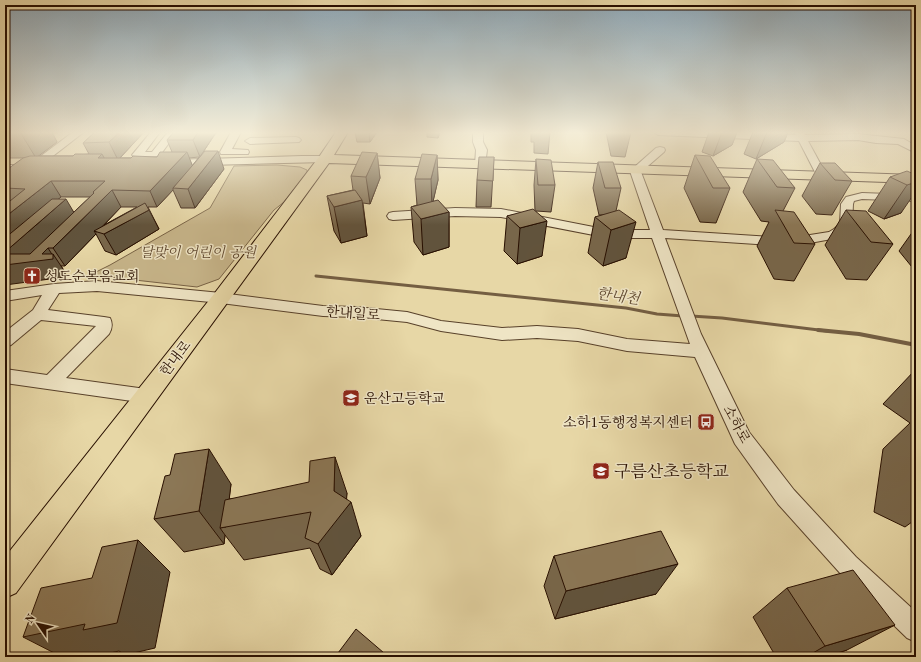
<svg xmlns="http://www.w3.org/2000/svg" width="921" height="662" font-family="'Old Standard TT','Noto Serif KR',serif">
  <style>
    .green { fill: #c7b58a; stroke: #786245 }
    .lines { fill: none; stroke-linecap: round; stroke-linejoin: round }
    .stream-far1 { stroke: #745e42; stroke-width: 3 }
    .stream { stroke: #745e42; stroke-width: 4 }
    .minor-casing { stroke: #58412a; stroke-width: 2 }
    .major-casing { stroke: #280f00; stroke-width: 2 }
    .minor { fill: #efe5c5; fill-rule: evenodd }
    .major { fill: #e7d7a6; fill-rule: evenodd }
    .wall { fill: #78664a; stroke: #280f00; fill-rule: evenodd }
    .shaded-wall { fill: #61533c; stroke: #280f00 }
    .building { fill: #8b7756; stroke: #280f00 }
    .labels { text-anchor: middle; stroke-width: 3; stroke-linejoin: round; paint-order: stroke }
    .park-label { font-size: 14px; font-style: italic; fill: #604930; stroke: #efe5c5 }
    .poi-label { font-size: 14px; fill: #280f00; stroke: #efe5c5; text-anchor: start }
    .street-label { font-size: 14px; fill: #280f00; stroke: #efe5c5 }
    .water-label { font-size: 15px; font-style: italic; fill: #614a31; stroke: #efe5c5 }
    .near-poi-label { font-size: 17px; fill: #280f00; stroke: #efe5c5; text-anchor: start }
  </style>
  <rect width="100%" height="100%" fill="#e7d7a6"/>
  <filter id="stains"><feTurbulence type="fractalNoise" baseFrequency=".005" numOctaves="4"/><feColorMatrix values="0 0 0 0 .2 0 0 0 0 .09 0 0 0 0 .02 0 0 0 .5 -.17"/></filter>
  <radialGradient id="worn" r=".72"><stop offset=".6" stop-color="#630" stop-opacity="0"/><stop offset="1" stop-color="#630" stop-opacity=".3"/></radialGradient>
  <polygon class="green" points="277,165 300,167 307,170 307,173 284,202 274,210 219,279 197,287 90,275 110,265 210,208 234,166"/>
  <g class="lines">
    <g class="stream-far1">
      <polyline points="316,276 626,308 657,314 683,316"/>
      <polyline points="691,316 722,318 827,331"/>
    </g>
    <polyline class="stream" points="818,330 859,334 916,345"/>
    <defs>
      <g id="minor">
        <polygon points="73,132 84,132 9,190 5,191 5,183 21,171 5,171 5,165 29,165"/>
        <polygon points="151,132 160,132 145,152 152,152 168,132 177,132 158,158 157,165 153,166 148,163 148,158 137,158 132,155"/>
        <polygon points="231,132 241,132 232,149 248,150 249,152 248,154 221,154 220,152"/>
        <polygon points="473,132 483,132 483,142 487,150 485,165 480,168 475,165 476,150 473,142"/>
        <polygon points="654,132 737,132 796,135 794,132 804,132 805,135 858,134 904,139 916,146 916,153 898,144 876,143 858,140 808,141 827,176 822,179 817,176 799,141 658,135"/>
        <polygon points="296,137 299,138 301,140 299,142 250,144 245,141 250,138"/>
        <path d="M 660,147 L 664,148 L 665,150 L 664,152 L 641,172 L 663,230 L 770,237 L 810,235 L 829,232 L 834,229 L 840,224 L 841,204 L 846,197 L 862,193 L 916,195 L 916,201 L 862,199 L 854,201 L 853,204 L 852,225 L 844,235 L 837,238 L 810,243 L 770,245 L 665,238 L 701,334 L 749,432 L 794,490 L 856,557 L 916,612 L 916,642 L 907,638 L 840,573 L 778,504 L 735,444 L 695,357 L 627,351 L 578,341 L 537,338 L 502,340 L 441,331 L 407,322 L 356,317 L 323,316 L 221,303 L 97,291 L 59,293 L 48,310 L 104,317 L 110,318 C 113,324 112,329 109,334 L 66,378 L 146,389 L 152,391 L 155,396 L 152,401 L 146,403 L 5,383 L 5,369 L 47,375 L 96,326 L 41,320 L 11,345 L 5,347 L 5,332 L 33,310 L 42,295 L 5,301 L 5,291 L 54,284 L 97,281 L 221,293 L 323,306 L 356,307 L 407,312 L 441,321 L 502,328 L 537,326 L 578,329 L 627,339 L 690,344 L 652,238 L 609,238 L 501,217 L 455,216 L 393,220 L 389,219 L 387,216 L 389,213 L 393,212 L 455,208 L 501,209 L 609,230 L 650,230 L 630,171 L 656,148 Z"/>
        <polygon points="302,156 325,156 330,159 325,162 169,166 164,163 169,160"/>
      </g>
      <polygon id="major" points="336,132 348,132 334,155 916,175 916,183 329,163 16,593 5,598 5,557 214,294 319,157"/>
    </defs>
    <use href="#minor" class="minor-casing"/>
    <use href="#major" class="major-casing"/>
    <use href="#minor" class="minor"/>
    <use href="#major" class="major"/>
  </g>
  <g class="wall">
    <path d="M 5,132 L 67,132 L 52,133 L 57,142 L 38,156 L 73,156 L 89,154 L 83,143 L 95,132 L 144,132 L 120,158 L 131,158 L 157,157 L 172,152 L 167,140 L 174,132 L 218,132 L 216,133 L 201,155 L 224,169 L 195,208 L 181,208 L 173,190 L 157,207 L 148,207 L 159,229 L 116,255 L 105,251 L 96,234 L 65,266 L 61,266 L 65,272 L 65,277 L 5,204 L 5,171 L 24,158 L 9,158 L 5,152 ZM 199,157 L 192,166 L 189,158 ZM 61,197 L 90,197 L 74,212 L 58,199 ZM 121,207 L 137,207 L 104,225 Z"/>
    <polygon points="355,132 377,132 370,142 357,142"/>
    <polygon points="427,132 440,132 438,138 427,137"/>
    <polygon points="531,132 550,132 548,154 534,153 534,142 531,142"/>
    <polygon points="606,132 631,132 625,157 611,156"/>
    <polygon points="709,132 737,132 732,145 713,156 702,152"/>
    <polygon points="753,132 788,132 784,142 756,159 744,154"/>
    <polygon points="377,153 380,178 370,204 363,203 367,236 341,243 334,231 327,196 353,190 351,176"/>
    <polygon points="437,155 438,180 433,201 449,212 449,247 423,255 414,242 411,207 417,205 415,179"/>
    <polygon points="695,155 730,188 716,223 700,222 684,188"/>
    <polygon points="494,157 491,207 476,207 477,180"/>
    <polygon points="536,159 555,185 551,212 536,211 542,256 517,264 504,251 507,216 535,211 534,185"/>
    <polygon points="757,159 795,188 783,211 815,244 794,281 774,279 757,246 769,222 761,221 743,192"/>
    <polygon points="598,162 621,188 616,211 626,258 603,266 588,253 595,217 603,215 599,215 593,188"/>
    <polygon points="820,163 852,181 832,215 816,214 802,196"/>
    <polygon points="916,175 901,213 884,219 868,211 890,177"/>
    <polygon points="846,210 893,244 867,280 846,279 825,245"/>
    <polygon points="916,227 916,272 899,251"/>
    <polygon points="916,369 916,519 905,527 874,512 883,449 910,423 883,404"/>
    <polygon points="231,484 229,499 347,493 346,499 361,536 332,575 320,569 310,548 244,560 225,535 224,544 184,552 154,519"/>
    <polygon points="554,556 656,594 555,619 544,586"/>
    <polygon points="787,588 847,650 825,657 776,657 753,617"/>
  </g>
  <g class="shaded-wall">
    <polygon points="20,132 52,132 57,142 36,158"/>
    <polygon points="120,132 144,132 118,160 109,142"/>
    <polygon points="198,132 216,132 200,157 193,140"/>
    <polygon points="369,132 377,132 370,142"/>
    <polygon points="438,132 440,132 438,138"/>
    <polygon points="722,132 737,132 732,145 713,156"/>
    <polygon points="767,132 788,132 784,142 756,159"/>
    <polygon points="218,151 224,169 195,208 188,189"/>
    <polygon points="187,152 193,167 173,188 173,190 157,207 150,191"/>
    <polygon points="377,153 380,178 370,204 366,177"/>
    <polygon points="102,154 110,169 98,158"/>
    <polygon points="437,155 438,180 432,206 431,179"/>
    <polygon points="51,181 61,197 5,244 5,217"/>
    <polygon points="916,182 916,191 901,213 884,219 907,185"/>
    <polygon points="112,190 121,207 97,232 94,231 96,234 65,266 53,248"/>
    <polygon points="66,199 76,216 42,254 48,248 53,256 53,254 65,272 65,277 5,285 5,252"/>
    <polygon points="362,200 367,236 341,243 334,207"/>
    <polygon points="149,210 159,229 116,255 104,234"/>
    <polygon points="449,212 449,247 423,255 421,219"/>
    <polygon points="547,221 542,256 517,264 520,228"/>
    <polygon points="636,222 626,258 603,266 611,230"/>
    <polygon points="209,449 231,484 226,527 220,528 225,535 224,544 199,511"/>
    <polygon points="335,457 347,493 346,508 351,502 361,536 332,575 318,544 334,491"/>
    <polygon points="138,540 170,572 155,648 125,655 119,651 93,657 62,657 23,637"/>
    <polygon points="678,564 656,594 555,619 566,591"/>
    <polygon points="895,625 847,650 825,657 806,657 825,646"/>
    <polygon points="384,653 386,657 382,657"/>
  </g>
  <g class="building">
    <polygon points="95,132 120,132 109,142 83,143"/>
    <polygon points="174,132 198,132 193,140 167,140"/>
    <polygon points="205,151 218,151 188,189 173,188"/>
    <polygon points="160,152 187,152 150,191 112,190 53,248 48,248 42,254 53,254 53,259 5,265 5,254 30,254 94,193 93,192 105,181 51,181 5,217 5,205 25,189 5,188 5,171 23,158 30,156 73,156 75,154 102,154 98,158 131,158 133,156 157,157"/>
    <polygon points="362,152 377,153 366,177 351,176"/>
    <polygon points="422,154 437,155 431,179 415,179"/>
    <polygon points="695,155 710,156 730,188 713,188"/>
    <polygon points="479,157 494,157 493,181 477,180"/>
    <polygon points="536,159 551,160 555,185 538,185"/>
    <polygon points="757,159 773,160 795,188 777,187"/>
    <polygon points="598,162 613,162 621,188 605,188"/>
    <polygon points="820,163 835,163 852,181 835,180"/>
    <polygon points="907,171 916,175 916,182 907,185 890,177"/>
    <polygon points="355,190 362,200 334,207 327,196"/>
    <polygon points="52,199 66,199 5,252 5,238"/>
    <polygon points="438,200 449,212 421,219 411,207"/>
    <polygon points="145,203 149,210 104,234 94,231"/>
    <polygon points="533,209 547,221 520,228 507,216"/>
    <polygon points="619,210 636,222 611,230 595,217"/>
    <polygon points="775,210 794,212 815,244 794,243"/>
    <polygon points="846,210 866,211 893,244 871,242"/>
    <polygon points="209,449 199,511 154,519 165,476 170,475 175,454"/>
    <polygon points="335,457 334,491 351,502 318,544 305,538 311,512 220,528 225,500 309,482 310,461"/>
    <polygon points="661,531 678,564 566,591 554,556"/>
    <polygon points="138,540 117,623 83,630 85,624 23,637 41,588 92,578 102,547"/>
    <polygon points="853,570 895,625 825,646 787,588"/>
    <polygon points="356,629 384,653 382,657 335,657"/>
  </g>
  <linearGradient id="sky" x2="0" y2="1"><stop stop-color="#8da7b7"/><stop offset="0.59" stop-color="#f4edd7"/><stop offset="1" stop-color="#f4edd7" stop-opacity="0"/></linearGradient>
  <rect width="921" height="225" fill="url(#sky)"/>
  <defs>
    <symbol id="church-square" viewBox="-11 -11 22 22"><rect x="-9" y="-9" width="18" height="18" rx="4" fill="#8f2418" stroke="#efe5c5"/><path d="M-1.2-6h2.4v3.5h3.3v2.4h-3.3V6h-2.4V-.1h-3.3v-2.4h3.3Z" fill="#fff"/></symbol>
    <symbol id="school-square" viewBox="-11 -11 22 22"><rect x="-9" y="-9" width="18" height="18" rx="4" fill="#8f2418" stroke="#efe5c5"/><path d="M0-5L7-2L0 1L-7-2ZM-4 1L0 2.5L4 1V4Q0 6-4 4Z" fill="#fff"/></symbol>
    <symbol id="bus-square" viewBox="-11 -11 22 22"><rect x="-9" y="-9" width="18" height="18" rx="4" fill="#8f2418" stroke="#efe5c5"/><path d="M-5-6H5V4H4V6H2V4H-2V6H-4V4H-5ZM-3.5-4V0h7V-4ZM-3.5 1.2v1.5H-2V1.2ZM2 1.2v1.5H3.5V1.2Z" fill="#fff"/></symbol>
  </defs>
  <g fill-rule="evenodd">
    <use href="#church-square" x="22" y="266" width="20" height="20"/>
    <use href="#school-square" x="341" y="388" width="20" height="20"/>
    <use href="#bus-square" x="696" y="412" width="20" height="20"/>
    <use href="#school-square" x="591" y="461" width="20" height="20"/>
  </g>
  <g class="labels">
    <g class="park-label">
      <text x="198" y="257">달맞이 어린이 공원</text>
    </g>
    <g class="poi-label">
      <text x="45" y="281">성도순복음교회</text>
      <text x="364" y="403">운산고등학교</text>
      <text x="693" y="427" text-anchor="end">소하1동행정복지센터</text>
    </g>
    <g class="street-label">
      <text transform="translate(353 313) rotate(4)" y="5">한내일로</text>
      <text transform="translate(175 358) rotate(-52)" y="5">한내로</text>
      <text transform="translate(737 424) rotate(62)" y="5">소하로</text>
    </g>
    <g class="water-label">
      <text transform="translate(618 296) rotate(8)" y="5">한내천</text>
    </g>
    <g class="near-poi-label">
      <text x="614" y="477">구름산초등학교</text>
    </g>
  </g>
  <rect width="921" height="662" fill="none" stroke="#e7d7a6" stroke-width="20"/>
  <rect x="6" y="6" width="909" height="650" fill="none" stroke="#280f00" stroke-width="2"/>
  <rect x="10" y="10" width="901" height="642" fill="none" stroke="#280f00"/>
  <g transform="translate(38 624) rotate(304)" stroke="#efe5c5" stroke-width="3" paint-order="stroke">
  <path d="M0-3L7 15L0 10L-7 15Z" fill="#280f00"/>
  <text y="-6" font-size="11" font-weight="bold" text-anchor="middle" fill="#280f00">N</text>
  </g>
  <rect width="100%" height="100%" filter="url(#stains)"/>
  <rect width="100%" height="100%" fill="url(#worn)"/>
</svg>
